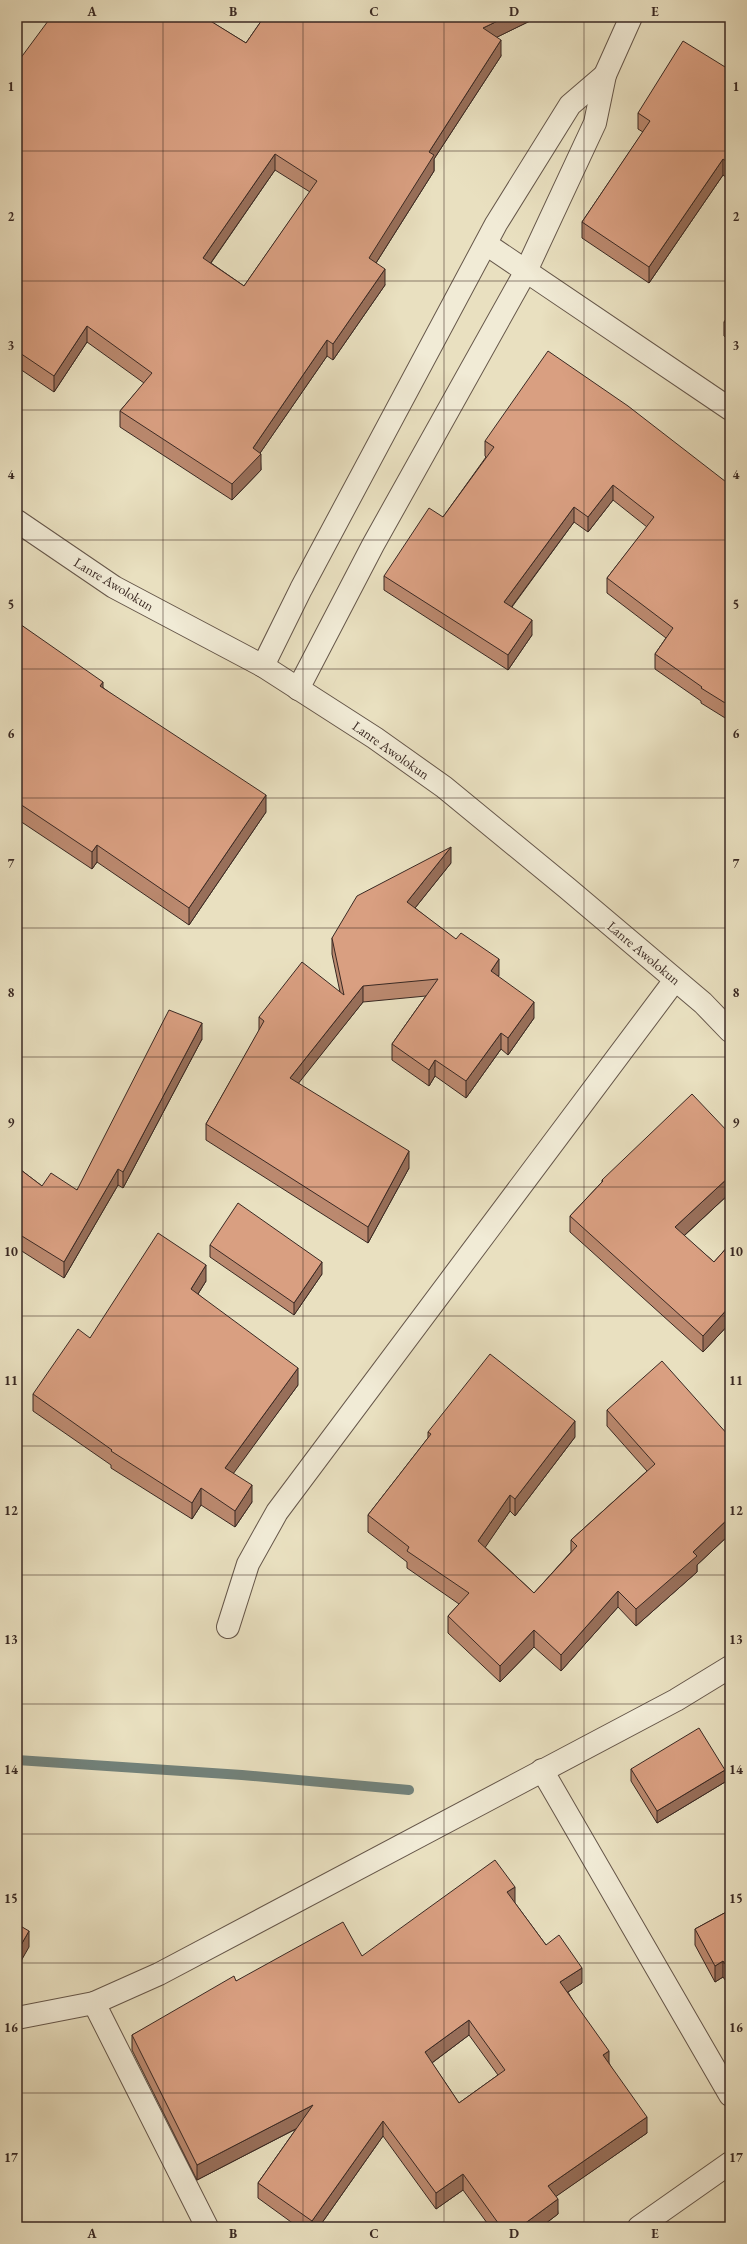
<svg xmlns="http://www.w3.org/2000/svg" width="747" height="2244" font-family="'EB Garamond',serif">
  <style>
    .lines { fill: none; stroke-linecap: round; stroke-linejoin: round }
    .stream { stroke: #72827b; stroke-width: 10 }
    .minor-casing { stroke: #66574a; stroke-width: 24 }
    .minor { stroke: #f1ebd6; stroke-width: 22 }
    .wall { fill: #bb896f; stroke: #3a2923; fill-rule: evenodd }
    .shaded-wall { fill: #986f5a; stroke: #3a2923 }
    .building { fill: #d99f81; stroke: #3a2923; fill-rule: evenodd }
    .grid { fill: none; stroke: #3a2923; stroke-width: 1; stroke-opacity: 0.55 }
    .labels { text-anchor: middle; stroke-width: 3.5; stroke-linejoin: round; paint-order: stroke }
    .street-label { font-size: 14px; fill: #3a2923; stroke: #f1ebd6 }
    .neatline { fill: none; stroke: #3a2923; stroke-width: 1.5 }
    .grid-label { font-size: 13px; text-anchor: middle; font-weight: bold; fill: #3a2923 }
  </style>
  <rect width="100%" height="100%" fill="#e9e0c0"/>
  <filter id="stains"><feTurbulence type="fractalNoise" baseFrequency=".005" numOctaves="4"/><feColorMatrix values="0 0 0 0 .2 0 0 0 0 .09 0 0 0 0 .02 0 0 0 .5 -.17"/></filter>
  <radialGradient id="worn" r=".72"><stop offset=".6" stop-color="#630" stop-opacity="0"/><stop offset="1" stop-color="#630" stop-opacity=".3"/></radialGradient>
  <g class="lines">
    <polyline class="stream" points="17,1760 242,1775 409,1790"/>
    <defs>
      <g id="minor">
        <polyline points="486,244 730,409"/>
        <polyline points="17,521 114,587 263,666 375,738 444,787 567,888 703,1003 730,1031"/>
        <polyline points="263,666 301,589 496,224 570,105 605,75"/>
        <polyline points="298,689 373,545 526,271 595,123 605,75 631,17"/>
        <polyline points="228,1627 248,1564 277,1512 675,980"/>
        <polyline points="542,1770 730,2095"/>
        <polyline points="94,2003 207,2227"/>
        <polyline points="17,2018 94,2003 159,1974 676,1700 730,1667"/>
        <polyline points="639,2227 730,2163"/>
      </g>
    </defs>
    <use href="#minor" class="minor-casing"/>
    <use href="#minor" class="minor"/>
  </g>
  <g class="wall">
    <path d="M 264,17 L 533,17 L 532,20 L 497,37 L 501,56 L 434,159 L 434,171 L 376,263 L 385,285 L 333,360 L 327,356 L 260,453 L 261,470 L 232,500 L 120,427 L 120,411 L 144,383 L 87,342 L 54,392 L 17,367 L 17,63 L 205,18 L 246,43 ZM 275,170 L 310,192 L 244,286 L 211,263 Z"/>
    <polygon points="730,70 730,180 723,175 649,283 582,238 582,222 643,132 638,129 638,113"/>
    <polygon points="730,314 730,341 724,336 724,322"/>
    <polygon points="485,441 730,485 730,721 701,703 701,701 655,669 655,654 666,638 607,593 607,578 647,527 613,500 588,532 574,522 512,607 532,635 508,670 384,590 384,576 443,517 486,457 485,456"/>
    <polygon points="17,613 17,622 266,812 189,925 97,862 92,869 17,819"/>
    <polygon points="451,863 415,908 499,975 498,977 534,1018 508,1055 501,1049 466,1098 435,1076 429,1086 392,1060 392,1044 426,996 363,1002 298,1083 409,1168 368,1243 206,1140 206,1124 259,1031 259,1017 340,992 332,954 332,938"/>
    <polygon points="202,1039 123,1188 118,1185 64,1278 17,1248 17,1167 42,1186 77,1190"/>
    <polygon points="730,1134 730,1193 684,1236 714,1262 730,1244 730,1323 703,1352 570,1232 570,1216 602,1182 602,1180"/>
    <polygon points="210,1245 322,1274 294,1315 210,1257"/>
    <polygon points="206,1281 198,1294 298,1385 233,1473 252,1502 235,1527 201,1505 192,1519 111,1468 111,1465 33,1411 33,1394 90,1338"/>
    <polygon points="607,1410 729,1436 730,1435 730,1534 697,1565 697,1572 636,1626 618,1607 561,1671 534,1647 500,1682 448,1633 448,1616 459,1604 407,1568 407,1562 368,1532 368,1515 428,1438 428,1432 575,1437 515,1516 510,1511 485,1547 534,1593 571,1552 571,1540 647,1471 607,1426"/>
    <polygon points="631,1769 725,1782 657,1823 631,1781"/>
    <path d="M 515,1903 L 546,1945 L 582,1983 L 568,1992 L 609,2063 L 647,2133 L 556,2196 L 558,2214 L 541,2227 L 490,2227 L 463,2190 L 436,2209 L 383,2136 L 319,2227 L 298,2227 L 258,2198 L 258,2183 L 296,2129 L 197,2180 L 132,2050 L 132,2035 L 236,1981 L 362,1956 ZM 469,2035 L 498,2075 L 459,2103 L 432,2063 Z"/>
    <polygon points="730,1910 730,1987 723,1977 715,1982 695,1945 695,1929"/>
  </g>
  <g class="shaded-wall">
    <polygon points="506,17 533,17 532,20 483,44 483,28"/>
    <polygon points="501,40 501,56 434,159 434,171 369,274 369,258 429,152"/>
    <polygon points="275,154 275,170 203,274 203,258"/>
    <polygon points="723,159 723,175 649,283 649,267"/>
    <polygon points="385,269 385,285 333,360 333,344"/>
    <polygon points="87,326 87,342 54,392 54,376"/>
    <polygon points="327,340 327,356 256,459 261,454 261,470 232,500 232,484 253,448"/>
    <polygon points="613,485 613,500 588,532 588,517"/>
    <polygon points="574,507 574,522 504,617 504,602"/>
    <polygon points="532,620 532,635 508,670 508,655"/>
    <polygon points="103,682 103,699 100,686"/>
    <polygon points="266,795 266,812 189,925 189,908"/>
    <polygon points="97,845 97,862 92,869 92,852"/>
    <polygon points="451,847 451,863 407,918 407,902"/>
    <polygon points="499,959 499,975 491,988 491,971"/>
    <polygon points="363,986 363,1002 290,1094 290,1078"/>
    <polygon points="534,1002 534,1018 508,1055 508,1038"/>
    <polygon points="202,1023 202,1039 123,1188 123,1172"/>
    <polygon points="501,1033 501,1049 466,1098 466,1081"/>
    <polygon points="435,1060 435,1076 429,1086 429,1070"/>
    <polygon points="409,1151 409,1168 368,1243 368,1227"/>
    <polygon points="118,1169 118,1185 64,1278 64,1262"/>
    <polygon points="730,1176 730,1193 675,1244 675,1227"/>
    <polygon points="322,1262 322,1274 294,1315 294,1303"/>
    <polygon points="206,1265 206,1281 191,1305 191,1289"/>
    <polygon points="730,1306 730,1323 703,1352 703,1336"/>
    <polygon points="298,1368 298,1385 225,1485 225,1468"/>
    <polygon points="575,1421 575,1437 515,1516 515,1499"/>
    <polygon points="252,1485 252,1502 235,1527 235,1511"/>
    <polygon points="201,1488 201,1505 192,1519 192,1503"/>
    <polygon points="510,1495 510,1511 478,1558 478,1541"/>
    <polygon points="730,1517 730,1534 697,1565 697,1572 636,1626 636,1609 693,1552"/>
    <polygon points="618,1591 618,1607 561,1671 561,1655"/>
    <polygon points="534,1630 534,1647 500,1682 500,1666"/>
    <polygon points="725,1770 725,1782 657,1823 657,1811"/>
    <polygon points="515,1887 515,1903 507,1908 507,1892"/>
    <polygon points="29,1931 29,1947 17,1968 17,1952"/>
    <polygon points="723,1961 723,1977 715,1982 715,1966"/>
    <polygon points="582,1968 582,1983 560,1997 560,1982"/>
    <polygon points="469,2020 469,2035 425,2068 425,2052"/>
    <polygon points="609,2051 609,2066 603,2055"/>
    <polygon points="313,2105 313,2120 197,2180 197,2165"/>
    <polygon points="647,2117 647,2133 548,2202 548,2186"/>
    <polygon points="383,2121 383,2136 319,2227 312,2227 312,2221"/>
    <polygon points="463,2174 463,2190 436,2209 436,2193"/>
    <polygon points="558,2199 558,2214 541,2227 520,2227"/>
  </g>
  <g class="building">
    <path d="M 51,17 L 204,17 L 246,43 L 264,17 L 506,17 L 483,28 L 501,40 L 429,152 L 434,155 L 369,258 L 385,269 L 333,344 L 327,340 L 253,448 L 261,454 L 232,484 L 120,411 L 152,373 L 87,326 L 54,376 L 17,351 L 17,63 ZM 275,154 L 317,181 L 244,286 L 203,258 Z"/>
    <polygon points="683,41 730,70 730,164 723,159 649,267 582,222 650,121 638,113"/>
    <polygon points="730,314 730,326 724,322"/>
    <polygon points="548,351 628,406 730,485 730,706 701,688 702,687 655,654 673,628 607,578 654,517 613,485 588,517 574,507 504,602 532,620 508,655 384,576 429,508 443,517 494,447 485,441"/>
    <polygon points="17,622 103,682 100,686 266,795 189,908 97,845 92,852 17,802"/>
    <polygon points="451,847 407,902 456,939 461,933 499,959 491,971 534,1002 508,1038 501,1033 466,1081 435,1060 429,1070 392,1044 438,979 363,986 290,1078 409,1151 368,1227 206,1124 264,1021 259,1017 302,962 344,995 332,938 357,896"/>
    <polygon points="169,1010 202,1023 123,1172 118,1169 64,1262 17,1233 17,1167 42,1186 51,1173 77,1190"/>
    <polygon points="692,1094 730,1134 730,1176 675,1227 714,1262 730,1244 730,1306 703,1336 570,1216 603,1181 602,1180"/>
    <polygon points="238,1203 322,1262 294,1303 210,1245"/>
    <polygon points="158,1233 206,1265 191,1289 298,1368 225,1468 252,1485 235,1511 201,1488 192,1503 111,1451 112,1450 33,1394 78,1329 90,1338"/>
    <polygon points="490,1354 575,1421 515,1499 510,1495 478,1541 534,1593 577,1546 571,1540 655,1464 607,1410 662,1361 729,1436 730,1435 730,1517 693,1552 697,1556 636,1609 618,1591 561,1655 534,1630 500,1666 448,1616 469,1593 407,1551 409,1547 368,1515 431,1434 428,1432"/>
    <polygon points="699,1728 725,1770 657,1811 631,1769"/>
    <path d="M 495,1860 L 515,1887 L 507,1892 L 546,1945 L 559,1935 L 582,1968 L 560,1982 L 609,2051 L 603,2055 L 647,2117 L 548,2186 L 558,2199 L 520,2227 L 501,2227 L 463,2174 L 436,2193 L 383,2121 L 312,2221 L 258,2183 L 313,2105 L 197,2165 L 132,2035 L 234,1976 L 236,1981 L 343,1922 L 362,1956 ZM 469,2020 L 505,2070 L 459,2103 L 425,2052 Z"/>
    <polygon points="730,1910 730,1971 723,1961 715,1966 695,1929"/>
    <polygon points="17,1924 29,1931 17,1952"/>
  </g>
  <path class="grid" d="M 163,17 L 163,2227M 303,17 L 303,2227M 444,17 L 444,2227M 584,17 L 584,2227M 17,151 L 730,151M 17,281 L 730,281M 17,410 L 730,410M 17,540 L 730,540M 17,669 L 730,669M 17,798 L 730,798M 17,928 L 730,928M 17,1057 L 730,1057M 17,1187 L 730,1187M 17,1316 L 730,1316M 17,1446 L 730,1446M 17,1575 L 730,1575M 17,1704 L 730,1704M 17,1834 L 730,1834M 17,1963 L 730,1963M 17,2093 L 730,2093"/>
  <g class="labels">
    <g class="street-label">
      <text transform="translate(114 584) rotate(31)" y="5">Lanre Awolokun</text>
      <text transform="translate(391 750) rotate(35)" y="5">Lanre Awolokun</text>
      <text transform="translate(644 953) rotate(40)" y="5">Lanre Awolokun</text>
    </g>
  </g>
  <rect width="747" height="2244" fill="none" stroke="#e9e0c0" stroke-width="44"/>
  <rect x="22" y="22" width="703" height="2200" class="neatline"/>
  <g class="grid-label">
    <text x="92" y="16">A</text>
    <text x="233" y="16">B</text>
    <text x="374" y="16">C</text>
    <text x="514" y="16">D</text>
    <text x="655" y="16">E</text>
    <text x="11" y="91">1</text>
    <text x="736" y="91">1</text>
    <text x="11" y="221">2</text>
    <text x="736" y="221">2</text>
    <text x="11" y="350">3</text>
    <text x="736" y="350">3</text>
    <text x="11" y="479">4</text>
    <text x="736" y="479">4</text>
    <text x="11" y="609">5</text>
    <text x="736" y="609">5</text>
    <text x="11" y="738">6</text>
    <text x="736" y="738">6</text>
    <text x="11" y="868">7</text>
    <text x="736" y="868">7</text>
    <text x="11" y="997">8</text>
    <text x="736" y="997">8</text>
    <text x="11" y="1127">9</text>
    <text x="736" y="1127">9</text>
    <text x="11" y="1256">10</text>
    <text x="736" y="1256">10</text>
    <text x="11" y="1385">11</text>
    <text x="736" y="1385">11</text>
    <text x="11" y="1515">12</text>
    <text x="736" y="1515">12</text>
    <text x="11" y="1644">13</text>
    <text x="736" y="1644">13</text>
    <text x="11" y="1774">14</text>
    <text x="736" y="1774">14</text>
    <text x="11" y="1903">15</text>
    <text x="736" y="1903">15</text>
    <text x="11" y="2032">16</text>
    <text x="736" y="2032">16</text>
    <text x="11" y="2162">17</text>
    <text x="736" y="2162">17</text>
    <text x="92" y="2238">A</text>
    <text x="233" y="2238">B</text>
    <text x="374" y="2238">C</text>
    <text x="514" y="2238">D</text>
    <text x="655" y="2238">E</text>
  </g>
  <rect width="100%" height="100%" filter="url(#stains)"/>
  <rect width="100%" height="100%" fill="url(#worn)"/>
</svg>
